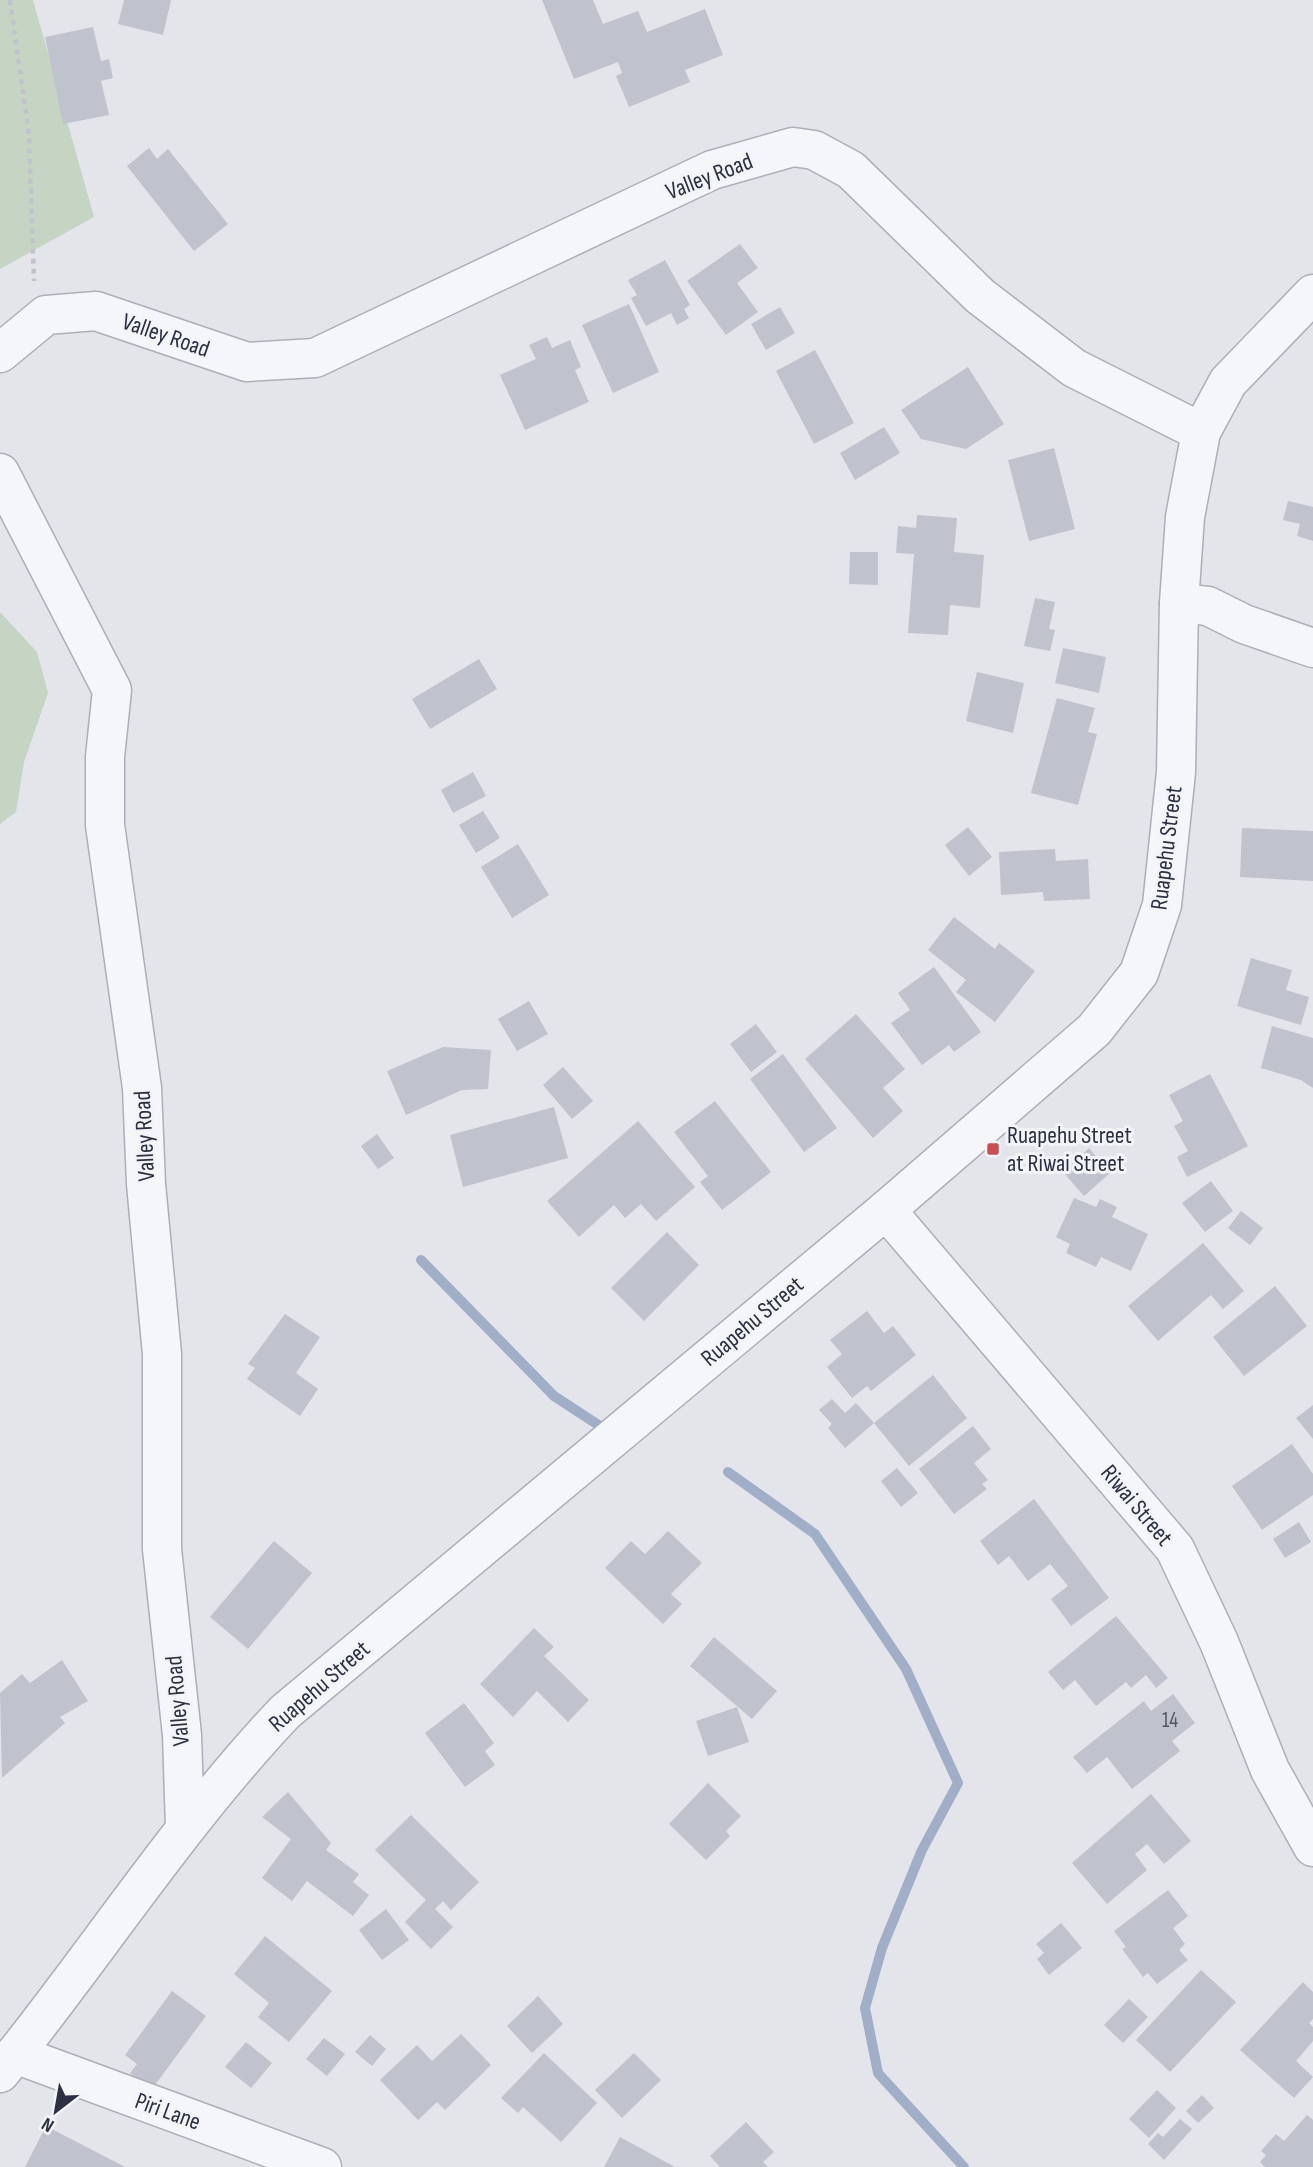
<svg xmlns="http://www.w3.org/2000/svg" width="1313" height="2167" font-family="'Sofia Sans Condensed',sans-serif">
  <style>
    .green { fill: #c6d4c4 }
    .lines { fill: none; stroke-linecap: round; stroke-linejoin: round }
    .stream { stroke: #a0aec8; stroke-width: 10 }
    .building { fill: #c0c3cd }
    .minor-casing { stroke: #acafb8; stroke-width: 41 }
    .tertiary-casing { stroke: #acafb8; stroke-width: 41 }
    .path { stroke: #c0c3c9; stroke-width: 4.5; stroke-dasharray: 5 5; stroke-linecap: butt }
    .minor { stroke: #f5f6f9; stroke-width: 38 }
    .tertiary { stroke: #f5f6f9; stroke-width: 38 }
    .poi-dot { fill: #c94e50; stroke: #f2f4f8; stroke-width: 2.5 }
    .labels { text-anchor: middle; stroke-width: 6; stroke-linejoin: round; paint-order: stroke }
    .number-label { font-size: 21px; fill: #505565 }
    .street-label { font-size: 24px; fill: #2b3042; stroke: #f2f4f8 }
    .poi-label { font-size: 24px; fill: #2b3042; stroke: #f2f4f8; text-anchor: start }
  </style>
  <rect width="100%" height="100%" fill="#e3e5ea"/>
  <g class="green">
    <polygon points="0,0 33,0 94,217 0,269"/>
    <polygon points="0,612 37,652 48,693 24,762 16,812 0,824"/>
  </g>
  <g class="lines">
    <g class="stream">
      <polyline points="421,1260 554,1396 603,1428"/>
      <polyline points="728,1472 815,1534 906,1669 958,1783 922,1850 882,1948 865,2008 878,2073 964,2167"/>
    </g>
  </g>
  <g class="building">
    <polygon points="124,0 171,0 163,35 118,24"/>
    <polygon points="542,0 593,0 603,24 638,11 647,32 705,9 723,55 685,70 690,82 629,107 616,76 622,73 618,62 574,79"/>
    <polygon points="93,27 101,61 109,59 113,78 101,81 109,115 63,124 45,37"/>
    <polygon points="149,148 157,159 168,149 228,224 194,251 127,166"/>
    <polygon points="740,244 758,268 737,283 758,312 726,335 687,281"/>
    <polygon points="665,260 690,305 684,309 689,318 677,325 671,313 646,326 631,298 637,295 628,280"/>
    <polygon points="629,304 659,372 613,393 582,325"/>
    <polygon points="780,307 795,333 766,350 751,324"/>
    <polygon points="547,337 552,348 570,340 581,367 575,370 589,402 525,430 500,375 536,359 529,345"/>
    <polygon points="815,350 854,423 814,444 776,371"/>
    <polygon points="968,367 1004,424 966,449 921,439 901,410"/>
    <polygon points="884,427 900,453 855,480 840,453"/>
    <polygon points="1054,448 1075,529 1029,541 1008,460"/>
    <polygon points="1288,501 1313,507 1313,541 1297,536 1300,524 1283,520"/>
    <polygon points="917,515 957,518 954,552 984,555 980,608 950,605 948,635 908,633 914,554 896,553 898,526 916,528"/>
    <polygon points="850,552 878,552 878,585 849,584"/>
    <polygon points="1035,598 1055,602 1049,629 1055,630 1050,651 1024,646"/>
    <polygon points="1063,648 1106,657 1099,693 1055,683"/>
    <polygon points="479,659 497,689 430,729 412,699"/>
    <polygon points="977,672 1024,683 1013,733 966,721"/>
    <polygon points="1057,698 1095,708 1088,732 1097,734 1078,805 1031,793"/>
    <polygon points="473,772 486,796 453,813 441,790"/>
    <polygon points="483,811 500,838 476,853 459,825"/>
    <polygon points="968,827 992,857 969,876 945,845"/>
    <polygon points="1242,828 1313,831 1313,881 1240,877"/>
    <polygon points="518,844 549,895 512,918 481,867"/>
    <polygon points="1055,849 1056,861 1088,859 1090,899 1044,901 1043,892 1001,895 999,852"/>
    <polygon points="954,917 995,949 999,943 1035,971 995,1022 956,992 966,980 928,950"/>
    <polygon points="1251,958 1292,970 1286,990 1309,997 1301,1025 1237,1006"/>
    <polygon points="934,967 981,1032 954,1052 949,1045 922,1065 891,1023 910,1010 898,993"/>
    <polygon points="529,1001 548,1034 517,1051 498,1019"/>
    <polygon points="856,1014 905,1069 883,1088 903,1111 873,1138 805,1059"/>
    <polygon points="756,1024 777,1052 751,1072 730,1044"/>
    <polygon points="1272,1026 1313,1038 1313,1088 1301,1080 1261,1068"/>
    <polygon points="443,1047 491,1050 488,1089 462,1090 406,1115 387,1071"/>
    <polygon points="783,1054 837,1128 804,1152 750,1079"/>
    <polygon points="563,1067 593,1101 572,1119 543,1085"/>
    <polygon points="1210,1074 1248,1146 1187,1177 1177,1157 1188,1151 1174,1126 1183,1121 1169,1095"/>
    <polygon points="715,1101 771,1172 722,1210 700,1182 708,1176 674,1132"/>
    <polygon points="554,1107 568,1158 463,1187 450,1135"/>
    <polygon points="638,1121 695,1187 656,1221 641,1204 625,1218 614,1205 579,1237 547,1201"/>
    <polygon points="377,1134 394,1158 378,1169 361,1146"/>
    <polygon points="1089,1148 1110,1173 1084,1196 1063,1172"/>
    <polygon points="1211,1181 1233,1211 1205,1232 1182,1203"/>
    <polygon points="1074,1198 1096,1207 1100,1199 1117,1207 1112,1217 1148,1234 1131,1271 1101,1257 1096,1267 1066,1253 1070,1244 1056,1237"/>
    <polygon points="1241,1211 1263,1228 1250,1245 1228,1228"/>
    <polygon points="667,1232 699,1265 644,1321 611,1288"/>
    <polygon points="1203,1243 1244,1291 1223,1309 1211,1295 1158,1341 1128,1306"/>
    <polygon points="1275,1286 1307,1326 1244,1376 1213,1337"/>
    <polygon points="867,1311 884,1333 893,1326 916,1355 871,1391 867,1386 852,1398 827,1367 842,1354 830,1340"/>
    <polygon points="285,1314 320,1337 296,1373 318,1389 300,1416 247,1379 255,1368 248,1364"/>
    <polygon points="933,1375 967,1418 909,1466 874,1423"/>
    <polygon points="832,1399 845,1413 856,1403 874,1423 845,1448 828,1428 832,1424 819,1410"/>
    <polygon points="1313,1405 1313,1439 1296,1418"/>
    <polygon points="973,1426 991,1449 974,1463 988,1480 982,1484 987,1489 954,1514 919,1469"/>
    <polygon points="1292,1444 1313,1474 1313,1495 1262,1530 1232,1486"/>
    <polygon points="897,1468 918,1493 901,1507 881,1481"/>
    <polygon points="1034,1499 1109,1598 1071,1626 1051,1599 1068,1586 1050,1564 1028,1581 1009,1556 998,1565 980,1541"/>
    <polygon points="1299,1522 1311,1542 1285,1558 1273,1539"/>
    <polygon points="668,1531 702,1563 671,1594 682,1604 663,1624 605,1568 631,1541 645,1554"/>
    <polygon points="274,1541 312,1573 248,1649 210,1617"/>
    <polygon points="1116,1616 1168,1678 1156,1688 1146,1675 1131,1688 1126,1682 1096,1706 1075,1680 1063,1690 1048,1672"/>
    <polygon points="534,1628 554,1647 544,1656 589,1700 568,1722 537,1691 513,1717 480,1684"/>
    <polygon points="714,1637 777,1691 752,1719 690,1666"/>
    <polygon points="62,1660 88,1701 60,1717 65,1723 2,1778 0,1693 22,1674 30,1683"/>
    <polygon points="1173,1694 1195,1723 1172,1741 1180,1751 1132,1789 1107,1757 1087,1773 1073,1757 1144,1701 1151,1711"/>
    <polygon points="464,1703 494,1743 485,1751 495,1765 465,1787 425,1733"/>
    <polygon points="737,1707 749,1742 708,1756 696,1721"/>
    <polygon points="708,1783 741,1816 726,1831 730,1836 706,1860 669,1824"/>
    <polygon points="288,1792 331,1843 326,1850 359,1874 353,1882 369,1895 353,1916 307,1881 292,1901 262,1878 291,1839 262,1817"/>
    <polygon points="1151,1794 1191,1841 1164,1864 1147,1844 1135,1854 1147,1870 1107,1904 1072,1863"/>
    <polygon points="411,1815 479,1882 451,1910 443,1901 435,1909 453,1927 431,1949 405,1922 426,1900 375,1850"/>
    <polygon points="1168,1890 1188,1916 1173,1928 1185,1944 1179,1950 1188,1960 1157,1984 1148,1973 1143,1977 1122,1949 1126,1947 1114,1931"/>
    <polygon points="386,1909 409,1940 382,1960 359,1930"/>
    <polygon points="1061,1923 1082,1948 1049,1975 1037,1959 1044,1953 1036,1944"/>
    <polygon points="265,1936 332,1991 289,2042 258,2017 269,2003 234,1974"/>
    <polygon points="1201,1970 1236,2002 1170,2072 1136,2040"/>
    <polygon points="1303,1982 1313,1992 1313,2019 1309,2023 1313,2027 1313,2041 1296,2061 1313,2077 1294,2098 1240,2050"/>
    <polygon points="172,1991 206,2016 152,2089 130,2073 137,2064 125,2055"/>
    <polygon points="538,1996 563,2024 532,2053 507,2026"/>
    <polygon points="1129,1999 1148,2017 1123,2043 1104,2025"/>
    <polygon points="461,2034 491,2065 445,2110 437,2102 418,2120 380,2080 417,2045 432,2061"/>
    <polygon points="370,2035 386,2049 372,2066 355,2052"/>
    <polygon points="324,2038 345,2054 327,2076 306,2059"/>
    <polygon points="246,2042 272,2063 251,2088 225,2067"/>
    <polygon points="544,2053 597,2103 561,2142 523,2107 518,2113 501,2098"/>
    <polygon points="634,2053 661,2080 622,2118 595,2090"/>
    <polygon points="1157,2090 1176,2108 1149,2138 1129,2119"/>
    <polygon points="1202,2095 1214,2108 1198,2123 1186,2111"/>
    <polygon points="1307,2115 1313,2120 1313,2167 1265,2167 1260,2162 1266,2155 1261,2151 1276,2134 1284,2141"/>
    <polygon points="1180,2119 1192,2129 1164,2160 1148,2144 1158,2133 1163,2137"/>
    <polygon points="746,2122 774,2152 763,2162 768,2167 720,2167 710,2156"/>
    <polygon points="46,2126 125,2167 25,2167"/>
    <polygon points="620,2137 675,2167 604,2167"/>
  </g>
  <g class="lines">
    <defs>
      <g id="minor">
        <polyline points="0,353 46,315 96,311 247,362 315,358 712,170 793,147 814,150 851,170 980,296 1074,368 1201,432 1228,382 1313,294"/>
        <polyline points="0,473 112,690 105,757 105,825 142,1088 146,1184 162,1354 162,1549 182,1735 185,1827"/>
        <polyline points="1179,603 1208,606 1244,624 1313,648"/>
        <polyline points="886,1210 1175,1549 1219,1642 1270,1770 1313,1847"/>
        <polyline points="15,2054 322,2167"/>
      </g>
      <path id="tertiary" d="M 0,2073 C 97,1953 179,1824 285,1712 L 886,1210 L 1094,1030 L 1139,973 L 1162,905 L 1176,772 L 1179,603 L 1185,517 L 1201,432"/>
    </defs>
    <use href="#minor" class="minor-casing"/>
    <use href="#tertiary" class="tertiary-casing"/>
    <polyline class="path" points="10,0 29,135 34,281"/>
    <use href="#minor" class="minor"/>
    <use href="#tertiary" class="tertiary"/>
  </g>
  <rect class="poi-dot" x="986" y="1142" width="14" height="14" rx="3.5"/>
  <g class="labels">
    <g class="number-label">
      <text x="1170" y="1727">14</text>
    </g>
    <g class="street-label">
      <text transform="translate(709 176) rotate(-21)" y="8">Valley Road</text>
      <text transform="translate(166 335) rotate(19)" y="8">Valley Road</text>
      <text transform="translate(1166 848) rotate(-83)" y="8">Ruapehu Street</text>
      <text transform="translate(144 1136) rotate(-93)" y="8">Valley Road</text>
      <text transform="translate(752 1321) rotate(-40)" y="8">Ruapehu Street</text>
      <text transform="translate(1137 1505) rotate(50)" y="8">Riwai Street</text>
      <text transform="translate(319 1686) rotate(-41)" y="8">Ruapehu Street</text>
      <text transform="translate(177 1701) rotate(-95)" y="8">Valley Road</text>
      <text transform="translate(168 2111) rotate(20)" y="8">Piri Lane</text>
    </g>
    <g class="poi-label">
      <text x="1007" y="1143">Ruapehu Street<tspan x="1007" dy="28">at Riwai Street</tspan></text>
    </g>
  </g>
  <g transform="translate(56 2111) rotate(211)" stroke="#f2f4f8" stroke-width="5" paint-order="stroke">
  <path d="M0-5L12 26L0 18L-12 26Z" fill="#2b3042"/>
  <text y="-10" font-size="19" font-weight="bold" text-anchor="middle" fill="#2b3042">N</text>
  </g>
</svg>
